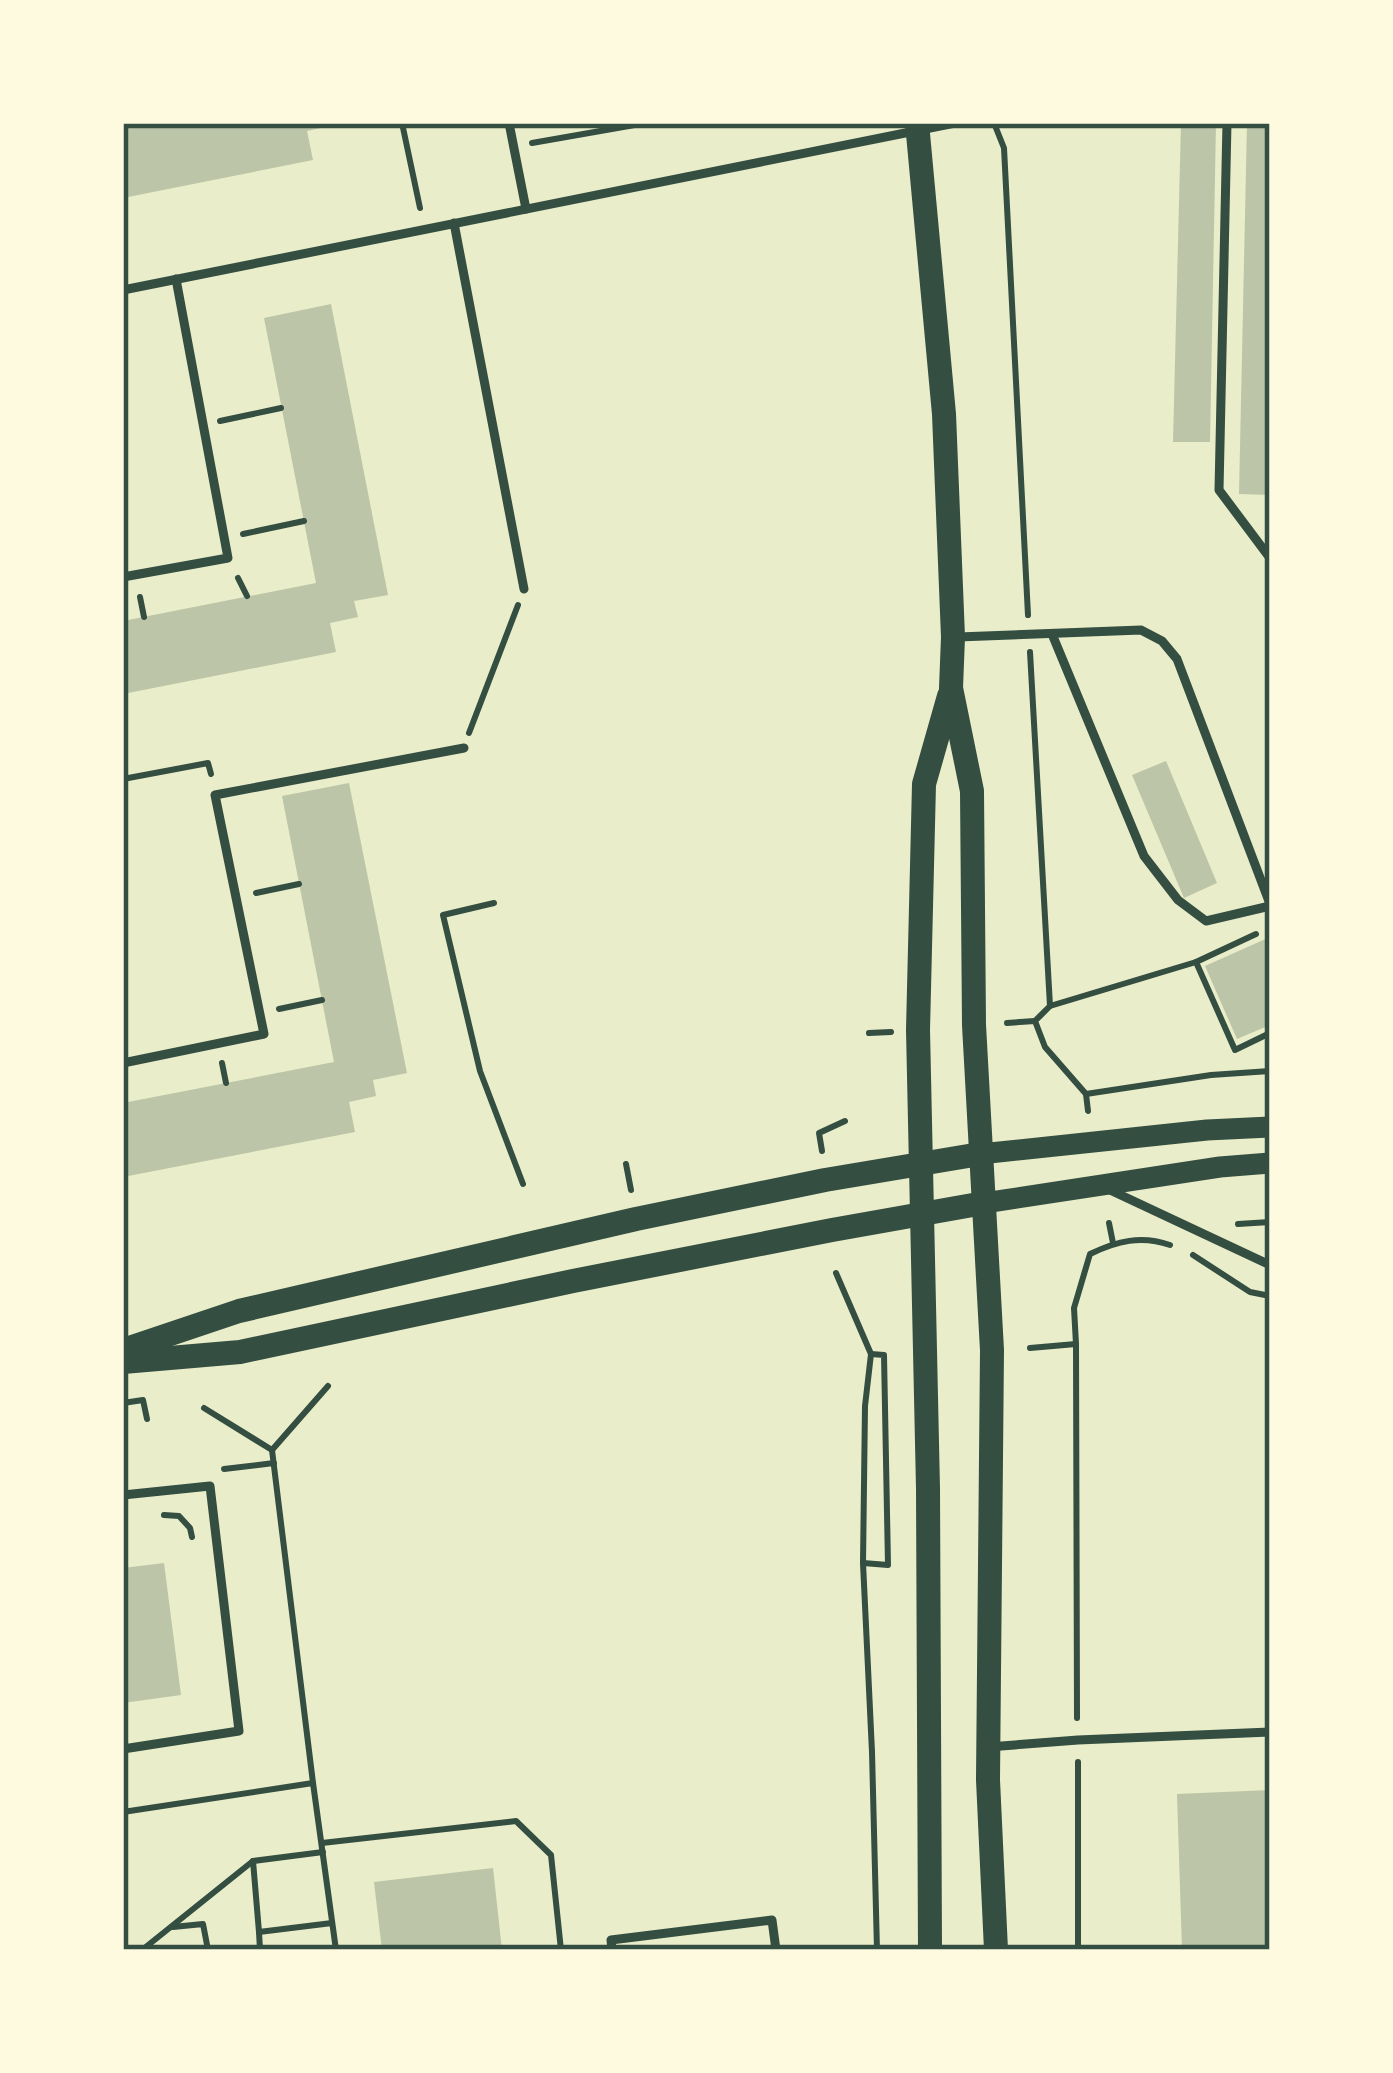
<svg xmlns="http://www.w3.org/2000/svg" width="1393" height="2073" font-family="'Roboto Condensed',sans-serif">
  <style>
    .building { fill: #bcc5a7 }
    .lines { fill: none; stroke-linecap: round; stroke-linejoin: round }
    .path { stroke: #344e41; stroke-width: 6 }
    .service { stroke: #344e41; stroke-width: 9 }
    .tertiary { stroke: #344e41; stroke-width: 21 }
    .secondary { stroke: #344e41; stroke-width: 24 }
    .neatline { fill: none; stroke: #344e41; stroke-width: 4.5 }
  </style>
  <rect width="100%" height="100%" fill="#e9edc9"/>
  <g class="building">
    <polygon points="123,123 335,123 335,125 307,131 313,160 123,198"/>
    <polygon points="1181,123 1216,123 1210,442 1173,442"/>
    <polygon points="1247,123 1270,123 1270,495 1239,494"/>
    <polygon points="331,304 388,595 354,601 358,617 330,623 336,652 123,694 123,621 316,583 264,318"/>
    <polygon points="1166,761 1217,883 1184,898 1132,775"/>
    <polygon points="349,783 407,1073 373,1080 376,1096 349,1102 355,1132 123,1177 123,1103 334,1062 282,796"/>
    <polygon points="1270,937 1270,1025 1237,1039 1205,966"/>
    <polygon points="164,1563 181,1695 123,1703 123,1568"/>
    <polygon points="1270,1790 1270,1950 1182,1950 1177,1794"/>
    <polygon points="493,1868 502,1950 382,1950 374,1882"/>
  </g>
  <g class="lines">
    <g class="path">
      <polyline points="402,123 420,208"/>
      <polyline points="994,123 1004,148 1028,615"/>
      <polyline points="532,143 646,123"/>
      <polyline points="220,421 281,408"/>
      <polyline points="243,534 304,521"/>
      <polyline points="238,578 247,596"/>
      <polyline points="140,597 144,617"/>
      <polyline points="1030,652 1050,1006 1035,1021 1045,1047 1086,1094 1088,1111"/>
      <polyline points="469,733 518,605"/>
      <polyline points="123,779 208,763 211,774"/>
      <polyline points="256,893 299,884"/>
      <polyline points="494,903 443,915 480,1071 523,1184"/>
      <polyline points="1196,962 1235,1050 1270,1033"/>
      <polyline points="1050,1006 1196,962 1256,934"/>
      <polyline points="279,1009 322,1000"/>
      <polyline points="1007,1023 1035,1021"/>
      <polyline points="869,1033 891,1032"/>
      <polyline points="222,1063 226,1083"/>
      <polyline points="1086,1094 1211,1075 1270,1071"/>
      <polyline points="822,1151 819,1133 845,1121"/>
      <polyline points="626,1164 631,1190"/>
      <polyline points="1109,1223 1113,1243"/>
      <polyline points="1238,1224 1270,1222"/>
      <polyline points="1193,1255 1250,1292 1270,1296"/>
      <polyline points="836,1273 871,1354 865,1406 863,1563 872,1752 877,1950"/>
      <polyline points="1030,1348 1076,1344"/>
      <polyline points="123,1403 143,1400 147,1419"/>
      <polyline points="272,1450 328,1386"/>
      <polyline points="224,1469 274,1463"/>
      <polyline points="164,1515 179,1516 190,1528 192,1537"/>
      <polyline points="863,1563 888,1565 884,1355 871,1354"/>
      <path d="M 1077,1718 L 1076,1344 L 1074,1308 L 1090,1254 C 1117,1241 1141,1235 1170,1245"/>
      <polyline points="1078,1762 1078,1950"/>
      <polyline points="313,1783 336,1950"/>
      <polyline points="123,1812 313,1783 272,1450 204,1408"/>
      <polyline points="322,1843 516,1821 551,1855 561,1950"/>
      <polyline points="253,1861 259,1932"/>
      <polyline points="173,1927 203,1924 208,1950"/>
      <polyline points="142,1950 253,1861 323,1852"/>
      <polyline points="260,1950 259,1932 332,1923"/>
    </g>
    <g class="service">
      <polyline points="509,123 526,209"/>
      <polyline points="1227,123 1219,490 1270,558"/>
      <polyline points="454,223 524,589"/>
      <polyline points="123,290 955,123"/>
      <polyline points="123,577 228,558 176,279"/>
      <polyline points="1052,634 1144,856 1178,900 1206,921 1270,906"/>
      <polyline points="958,637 1141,630 1162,641 1177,659 1270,904"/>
      <polyline points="123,1063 264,1034 215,795 464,748"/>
      <polyline points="1110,1190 1270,1265"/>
      <polyline points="123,1495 210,1486 239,1731 123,1749"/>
      <polyline points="988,1747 1078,1740 1270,1732"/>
      <polyline points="612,1950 611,1940 772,1920 776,1950"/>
    </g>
    <g class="tertiary">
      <polyline points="980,1154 1207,1130 1270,1127"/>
      <polyline points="984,1203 1220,1167 1270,1163"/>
    </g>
    <g class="secondary">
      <polyline points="917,123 944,414 953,637 951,688 972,791 974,1025 992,1350 988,1780 996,1950"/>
      <polyline points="123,1350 239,1311 636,1219 825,1180 980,1154"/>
      <polyline points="123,1362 240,1352 573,1281 832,1230 984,1203"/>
      <polyline points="930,1950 928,1488 918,1030 924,784 949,696"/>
    </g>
  </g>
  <rect width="1393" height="2073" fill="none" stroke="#fefae0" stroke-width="252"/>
  <rect x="126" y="126" width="1141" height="1821" class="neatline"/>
</svg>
